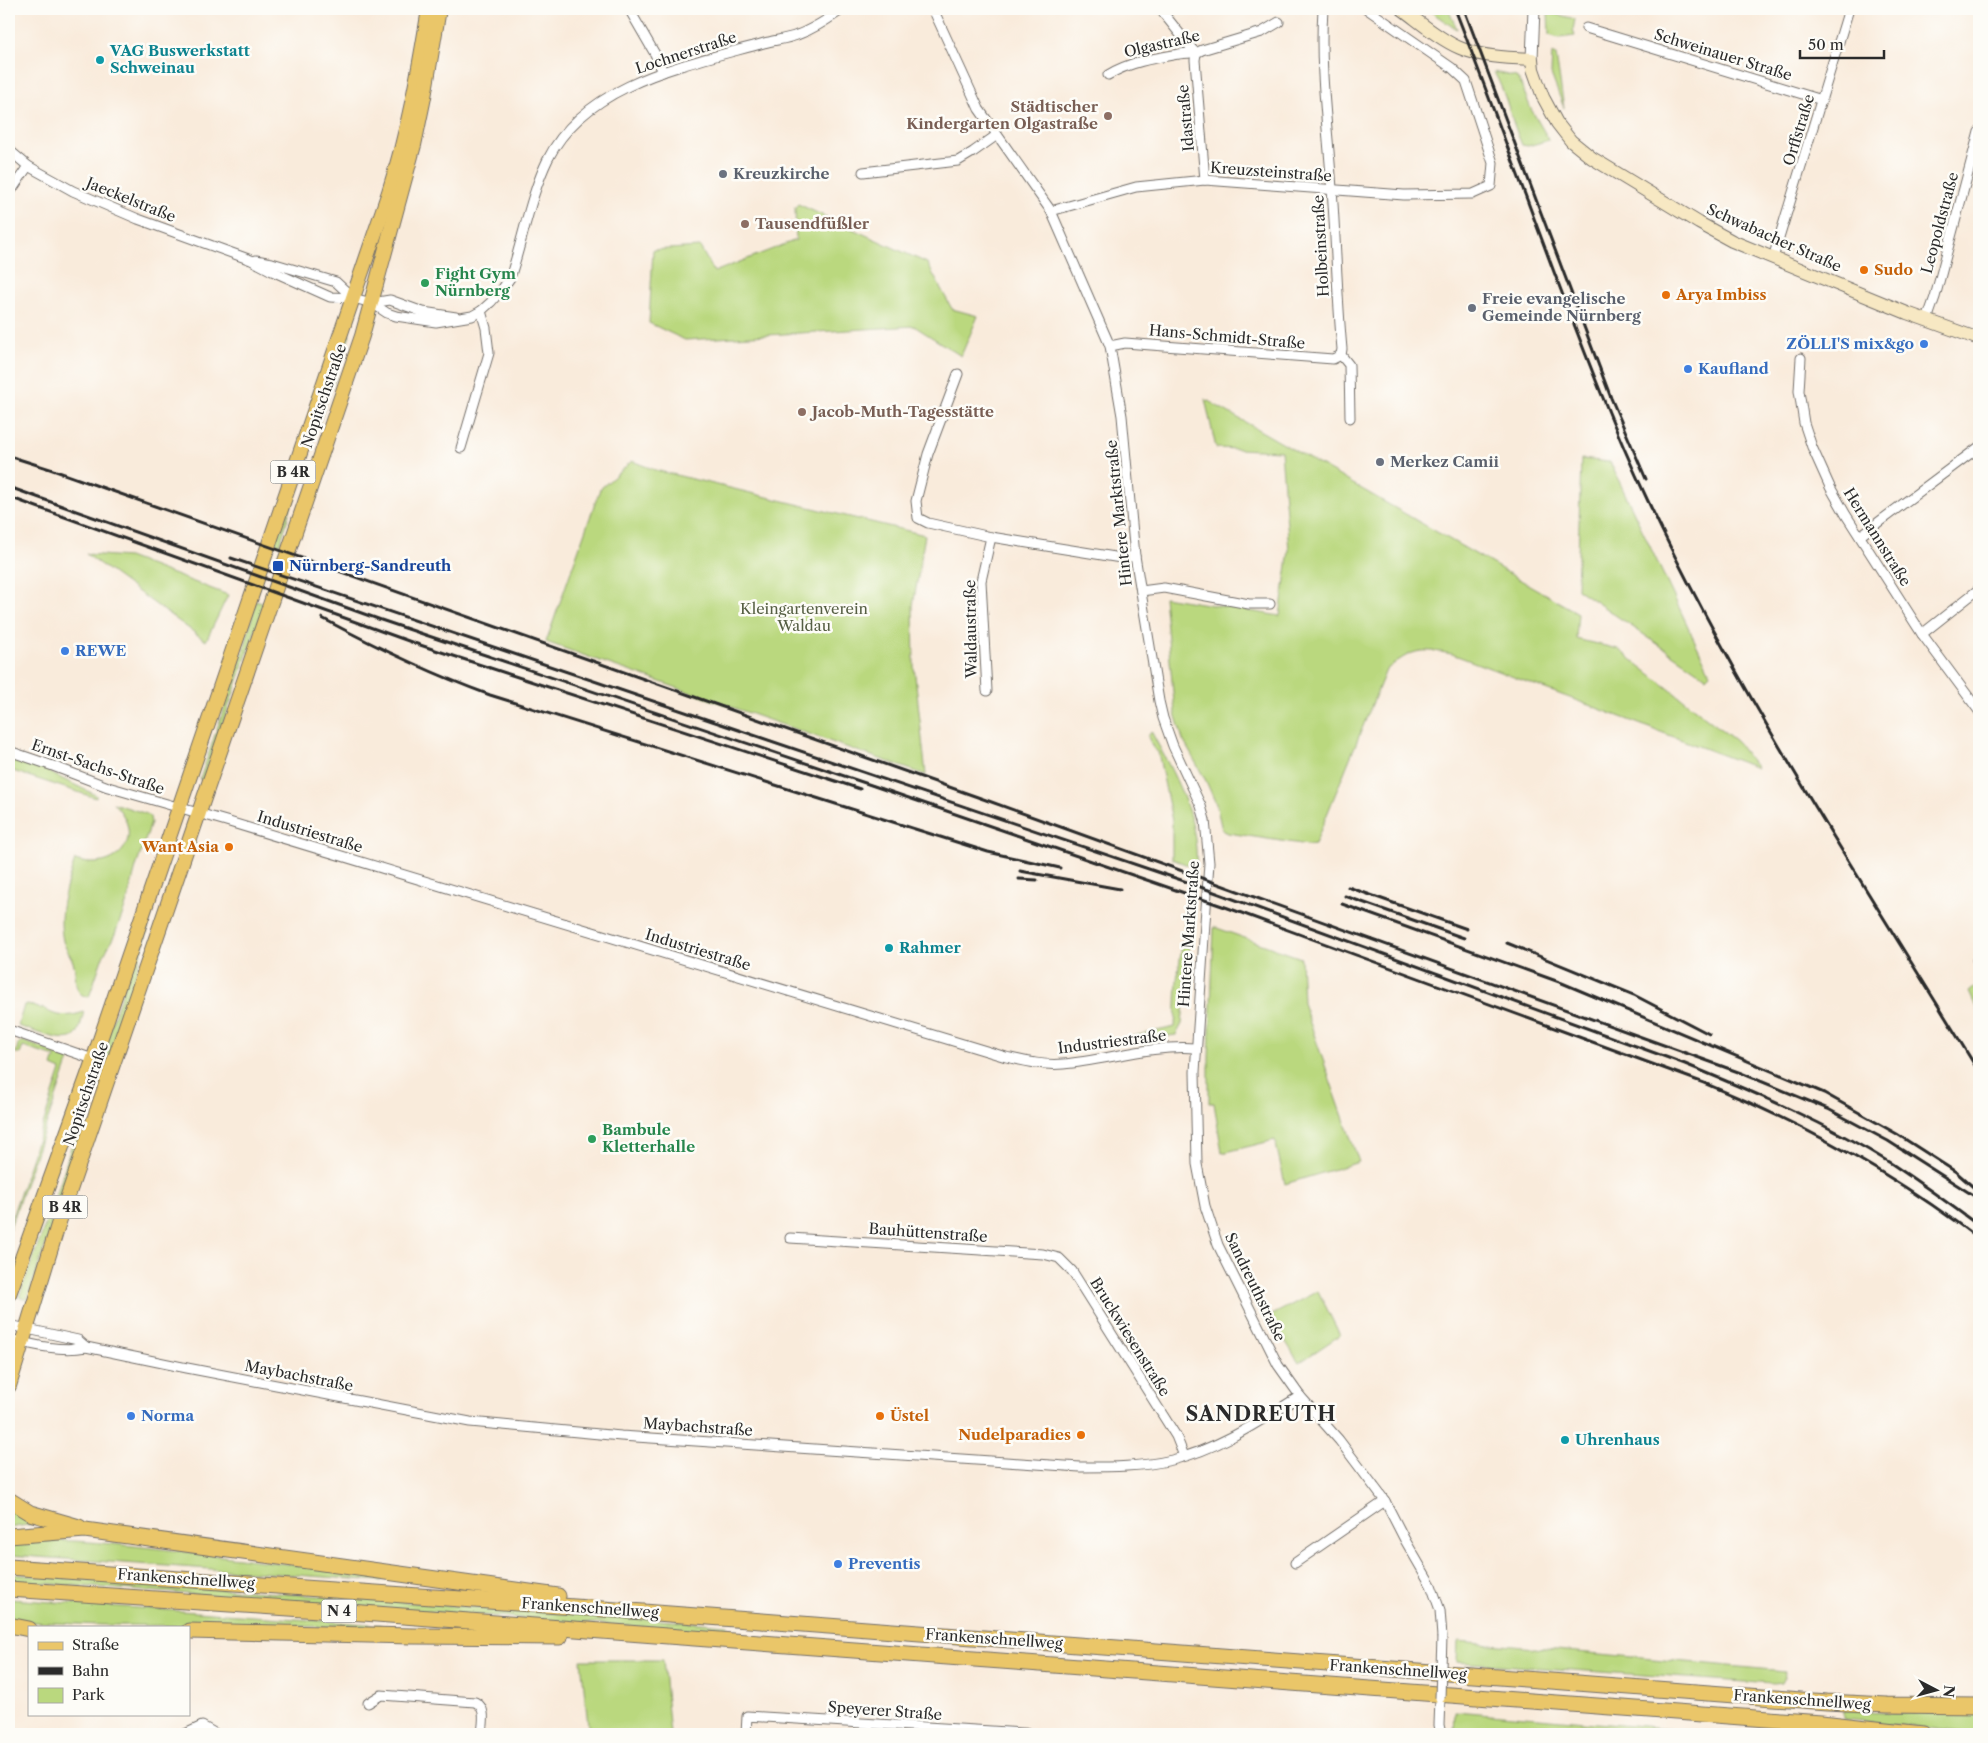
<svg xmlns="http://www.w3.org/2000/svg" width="1988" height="1743" font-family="'Libre Caslon Text',serif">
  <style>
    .green { fill: #bad87e; stroke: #728254 }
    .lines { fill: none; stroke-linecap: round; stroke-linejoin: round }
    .minor-casing { stroke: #736e69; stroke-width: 11 }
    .tertiary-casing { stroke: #736e69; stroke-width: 13 }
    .secondary-casing { stroke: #736e69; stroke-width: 14 }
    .primary-casing { stroke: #736e69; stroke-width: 16 }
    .trunk-casing { stroke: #736e69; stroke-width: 17 }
    .minor { stroke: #fff; stroke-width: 9 }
    .tertiary { stroke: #fff; stroke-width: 11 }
    .secondary { stroke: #f7e8c3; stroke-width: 12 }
    .primary { stroke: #eac669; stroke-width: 14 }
    .trunk { stroke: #eac669; stroke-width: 15 }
    .rail { stroke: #2b2b2b; stroke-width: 3 }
    .minor-bridge-casing { stroke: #736e69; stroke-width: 11; stroke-linecap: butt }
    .minor-bridge { stroke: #fff; stroke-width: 9 }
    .culture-dot { fill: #0f9aa8; stroke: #fdfcf7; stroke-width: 2 }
    .education-dot { fill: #8d6e63; stroke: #fdfcf7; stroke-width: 2 }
    .worship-dot { fill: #6b7280; stroke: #fdfcf7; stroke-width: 2 }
    .food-dot { fill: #e8710a; stroke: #fdfcf7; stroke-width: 2 }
    .leisure-dot { fill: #2e9e5b; stroke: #fdfcf7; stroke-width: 2 }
    .shop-dot { fill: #3f7fe0; stroke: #fdfcf7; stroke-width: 2 }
    .transit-dot { fill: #1a4fb4; stroke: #fdfcf7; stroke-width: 2 }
    .labels { text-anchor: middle; stroke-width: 5; stroke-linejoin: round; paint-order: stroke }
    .shield { fill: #fdfcf7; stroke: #6a6a68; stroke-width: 1 }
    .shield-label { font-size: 14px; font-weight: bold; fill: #2b2b2b }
    .street-label { font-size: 15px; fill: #2b2b2b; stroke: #fdfcf7 }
    .culture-label { font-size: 15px; font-weight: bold; fill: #0d838f; stroke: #fdfcf7; text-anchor: start }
    .education-label { font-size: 15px; font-weight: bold; fill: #785e54; stroke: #fdfcf7; text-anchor: start }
    .worship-label { font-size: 15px; font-weight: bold; fill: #5b616d; stroke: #fdfcf7; text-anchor: start }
    .food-label { font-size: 15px; font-weight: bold; fill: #c56008; stroke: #fdfcf7; text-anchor: start }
    .leisure-label { font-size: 15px; font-weight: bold; fill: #27864d; stroke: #fdfcf7; text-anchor: start }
    .shop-label { font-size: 15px; font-weight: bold; fill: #366cbe; stroke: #fdfcf7; text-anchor: start }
    .transit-label { font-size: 15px; font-weight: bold; fill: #164399; stroke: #fdfcf7; text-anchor: start }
    .park-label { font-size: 15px; fill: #565f44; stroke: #fdfcf7 }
    .district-label { font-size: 20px; font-weight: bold; letter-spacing: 1px; fill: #2b2b2b; stroke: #fdfcf7 }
  </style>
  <rect width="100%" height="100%" fill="#fdfcf7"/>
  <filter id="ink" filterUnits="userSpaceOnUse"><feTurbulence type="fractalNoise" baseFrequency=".02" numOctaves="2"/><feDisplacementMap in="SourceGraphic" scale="10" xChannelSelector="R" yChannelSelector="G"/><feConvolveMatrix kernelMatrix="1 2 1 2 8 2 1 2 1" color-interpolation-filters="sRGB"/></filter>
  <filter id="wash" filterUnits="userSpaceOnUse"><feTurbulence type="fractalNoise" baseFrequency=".0096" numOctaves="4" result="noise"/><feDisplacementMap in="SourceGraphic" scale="20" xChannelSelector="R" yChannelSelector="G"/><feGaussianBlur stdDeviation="1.12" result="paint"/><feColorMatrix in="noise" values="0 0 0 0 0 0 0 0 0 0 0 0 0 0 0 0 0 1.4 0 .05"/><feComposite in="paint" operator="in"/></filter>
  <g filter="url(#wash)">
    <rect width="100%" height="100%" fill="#f9ebdb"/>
    <g class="green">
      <polygon points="1427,9 1448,9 1457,29 1453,27"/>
      <polygon points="1548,12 1575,19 1573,30 1575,36 1559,38 1549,35"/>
      <polygon points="1552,53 1556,55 1564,108 1551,74"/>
      <path d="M 1494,72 L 1516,77 L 1520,82 L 1531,109 L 1549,140 L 1528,146 L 1522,145 C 1511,121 1507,95 1494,72 Z"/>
      <polygon points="798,204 927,263 952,309 978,316 961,356 914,326 685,340 649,323 653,250 700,247 714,272 796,240 795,207"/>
      <polygon points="346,334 350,335 296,489 280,545 275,542"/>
      <path d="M 1205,399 L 1578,613 L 1576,639 L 1618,649 L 1736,741 L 1757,768 L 1452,654 C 1419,648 1412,649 1386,670 L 1315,844 L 1308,845 L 1228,833 L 1222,830 L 1216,804 L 1206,781 L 1183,740 L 1175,713 L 1164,597 L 1280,616 L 1289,550 L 1281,451 L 1216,448 Z"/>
      <polygon points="1581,459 1610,462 1710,673 1706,677 1577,589"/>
      <polygon points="632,461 655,470 925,535 913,606 914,666 926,775 546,642 600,489"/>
      <polygon points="86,554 128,557 228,595 206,641"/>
      <polygon points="256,600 265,603 203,780 200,779 245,646"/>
      <path d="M 1151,731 C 1173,773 1200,818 1196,868 L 1172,859 L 1172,821 L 1158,752 L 1153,748 L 1148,737 Z"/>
      <polygon points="9,757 49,770 48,772 96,795 96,798 13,771 9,771"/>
      <path d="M 113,803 L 147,814 L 150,817 L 151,823 L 136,867 L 127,902 L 115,934 L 102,959 L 89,997 C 72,995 77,978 74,965 C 72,956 65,949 63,941 C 57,912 66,887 75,860 C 118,874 148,836 113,803 Z"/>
      <polygon points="151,908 153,910 131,992 27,1300 19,1297 61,1181 79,1119"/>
      <polygon points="1186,920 1192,922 1182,1024 1176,1035 1107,1044 1106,1042 1175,1027 1177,979"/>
      <polygon points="1214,927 1301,958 1303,1003 1359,1162 1285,1184 1275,1140 1222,1153 1214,1103 1209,1103 1209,1058"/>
      <polygon points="1979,984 1979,1014 1969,992"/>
      <path d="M 28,1004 L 41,1009 L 42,1007 C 55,1018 69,1017 84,1012 C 82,1018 80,1030 76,1035 C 67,1046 29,1029 18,1026 L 24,1005 Z"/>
      <polygon points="22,1041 57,1053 69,1060 9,1230 9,1226 61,1070 52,1066 55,1057 23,1047 20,1054 16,1053 18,1044"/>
      <polygon points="1318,1291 1340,1335 1299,1363 1270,1316"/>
      <polygon points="9,1508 33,1520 33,1524 9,1528"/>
      <path d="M 36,1540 C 90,1540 143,1547 196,1553 C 258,1560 320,1568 382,1577 L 382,1581 L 9,1555 L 9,1545 Z"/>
      <polygon points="9,1574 728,1625 727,1633 9,1581"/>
      <polygon points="9,1599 381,1625 380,1627 102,1625 30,1622 9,1619"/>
      <polygon points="1458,1641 1784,1671 1785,1677 1782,1683 1773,1684 1457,1662"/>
      <polygon points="581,1660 663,1660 670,1734 589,1734"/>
      <polygon points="1844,1710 1911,1713 1979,1712 1979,1734 1844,1719"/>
      <polygon points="1455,1711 1725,1734 1454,1734"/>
    </g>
  </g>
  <g filter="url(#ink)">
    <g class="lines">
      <defs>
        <g id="minor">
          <polyline points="629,9 655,54 663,72"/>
          <polyline points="933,9 979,109 1051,211 1110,346 1122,416 1135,556 1159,701 1163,718 1173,746 1201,806 1205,820 1209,863 1195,1072 1197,1164 1205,1206 1218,1245 1278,1365 1300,1396 1339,1440 1385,1501 1405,1540 1431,1585 1440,1610 1442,1637"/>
          <polyline points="1160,9 1196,54"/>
          <path d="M 1323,9 C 1319,68 1328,129 1332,189 C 1336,242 1337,296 1342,349 L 1341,355 L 1349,365 L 1350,418"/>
          <polyline points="1586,28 1822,100"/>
          <polyline points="1196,54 1195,60 1205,180"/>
          <path d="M 1108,75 C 1129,62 1155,58 1179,54 C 1188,52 1194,55 1202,50 L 1262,32 L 1279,22"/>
          <path d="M 9,150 L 28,166 L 73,191 L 138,219 L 251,260 L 272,271 L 330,297 L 353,298 L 372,303 L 387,313 L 396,316 L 436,322 L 472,316 L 481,311 L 491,302 L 503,288 L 510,278 C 523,239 530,196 548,159 C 586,82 689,64 764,43 C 775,40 787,39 797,35 C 814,29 828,19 843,9"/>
          <polyline points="863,172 958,161 973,152 997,135"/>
          <polyline points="9,194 28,166"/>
          <polyline points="1051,211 1136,187 1205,180 1404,195 1473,194 1491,186 1493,163 1466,81 1452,68 1367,9"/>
          <polyline points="1773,258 1849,9"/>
          <polyline points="256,260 272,263 336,282 353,298"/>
          <polyline points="372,303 390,300 423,312 456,317"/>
          <polyline points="1927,320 1935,297 1979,132"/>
          <polyline points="1110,346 1125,343 1333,359 1341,355"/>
          <polyline points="1801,358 1799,391 1804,423 1812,447 1830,487 1846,515 1922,634 1979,711"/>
          <polyline points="958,374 928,454 916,501 918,518 928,523 991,537 1121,558 1135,556"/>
          <polyline points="461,448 489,353 486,328 481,311"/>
          <polyline points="1860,536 1979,447"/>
          <polyline points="1141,591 1164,588 1249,604 1270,604"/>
          <polyline points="1922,634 1979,589"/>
          <polyline points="987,691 981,581 991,537"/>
          <path d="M 9,751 L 53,766 L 108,787 L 226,821 L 1006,1057 C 1024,1061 1044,1066 1063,1064 C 1107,1060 1150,1045 1195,1048"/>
          <polyline points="1977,960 1979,955"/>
          <polyline points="9,1030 93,1059"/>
          <polyline points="790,1238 1043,1254 1059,1258 1072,1271 1176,1436 1184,1456"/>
          <polyline points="9,1325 78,1340 86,1347"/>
          <path d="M 9,1339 C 34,1345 61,1352 86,1347 L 187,1368 L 470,1422 L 621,1436 L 1080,1467 C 1112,1467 1142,1467 1172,1460 C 1219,1449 1260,1421 1300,1396"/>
          <polyline points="1295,1563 1385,1501"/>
          <polyline points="1440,1698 1439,1725 1441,1734"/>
          <path d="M 368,1703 L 381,1695 L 475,1702 C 487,1708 483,1722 482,1734"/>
          <polyline points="185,1734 202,1726 216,1734"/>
          <polyline points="746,1734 747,1716 1039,1734"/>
        </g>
        <polyline id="tertiary" points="1532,59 1534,9"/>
        <path id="secondary" d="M 1402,9 C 1420,22 1439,39 1460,48 C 1480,57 1511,58 1532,59 L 1533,69 L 1543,97 L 1557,123 L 1571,141 L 1592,158 L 1699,223 L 1732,241 L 1907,313 L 1979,339"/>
        <g id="primary">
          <path d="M 9,1294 L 89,1072 L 389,192 C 408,132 419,71 429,9"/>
          <polyline points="9,1386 58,1225 362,336 414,145 424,97 439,9"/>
        </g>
        <g id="trunk">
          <polyline points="9,1500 30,1513 79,1527"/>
          <polyline points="9,1536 85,1530 558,1596"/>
          <polyline points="9,1567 617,1610 1827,1702 1887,1705 1979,1706"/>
          <polyline points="9,1589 363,1613 1477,1697 1821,1723 1923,1734"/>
          <polyline points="9,1625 29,1629"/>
          <polyline points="189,1631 412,1636 560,1637"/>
        </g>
      </defs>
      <use href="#minor" class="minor-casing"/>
      <use href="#tertiary" class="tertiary-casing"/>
      <use href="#secondary" class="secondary-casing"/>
      <use href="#primary" class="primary-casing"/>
      <use href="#trunk" class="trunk-casing"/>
      <use href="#minor" class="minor"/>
      <use href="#tertiary" class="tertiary"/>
      <use href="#secondary" class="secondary"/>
      <use href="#primary" class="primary"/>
      <use href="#trunk" class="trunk"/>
      <g class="rail">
        <path d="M 1455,9 C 1489,96 1521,184 1554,272 C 1583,348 1612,425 1647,499 C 1741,699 1864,884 1979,1072"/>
        <polyline points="1464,9 1611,398 1646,479"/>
        <polyline points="9,456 50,469 986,800 1741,1073 1828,1109 1888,1141 1979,1199"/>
        <path d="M 9,487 L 381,620 L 874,786 L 1228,908 L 1704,1083 C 1804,1124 1893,1173 1979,1239"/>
        <polyline points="9,497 414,643 860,789"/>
        <path d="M 231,558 L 1184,881 L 1685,1064 C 1756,1093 1827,1123 1892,1164 C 1922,1184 1951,1205 1979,1226"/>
        <path d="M 322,618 C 376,647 432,674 490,695 L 988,852 L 1060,868"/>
        <polyline points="1020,871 1120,889"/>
        <polyline points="1019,879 1037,880"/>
        <polyline points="1348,887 1467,929"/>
        <polyline points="1345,896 1464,938"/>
        <polyline points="1342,904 1562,983 1824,1093 1897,1134 1956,1172 1979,1192"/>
        <polyline points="1507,943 1634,995 1709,1034"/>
      </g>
      <defs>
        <polyline id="minor-bridge" points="1440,1698 1442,1637"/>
      </defs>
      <use href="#minor-bridge" class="minor-bridge-casing"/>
      <use href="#minor-bridge" class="minor-bridge"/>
    </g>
  </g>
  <g class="culture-dot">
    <circle cx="100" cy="60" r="5"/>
    <circle cx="889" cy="948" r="5"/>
    <circle cx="1565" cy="1440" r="5"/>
  </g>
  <g class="education-dot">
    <circle cx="1108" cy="116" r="5"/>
    <circle cx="745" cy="224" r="5"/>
    <circle cx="802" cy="412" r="5"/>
  </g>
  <g class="worship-dot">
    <circle cx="723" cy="174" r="5"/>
    <circle cx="1472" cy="308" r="5"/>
    <circle cx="1380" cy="462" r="5"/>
  </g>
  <g class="food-dot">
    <circle cx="1864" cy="270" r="5"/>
    <circle cx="1666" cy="295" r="5"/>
    <circle cx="229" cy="847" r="5"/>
    <circle cx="880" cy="1416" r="5"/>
    <circle cx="1081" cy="1435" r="5"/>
  </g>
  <g class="leisure-dot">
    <circle cx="425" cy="283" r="5"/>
    <circle cx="592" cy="1139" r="5"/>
  </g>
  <g class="shop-dot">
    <circle cx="1924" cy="344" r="5"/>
    <circle cx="1688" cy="369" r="5"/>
    <circle cx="65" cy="651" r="5"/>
    <circle cx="131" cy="1416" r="5"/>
    <circle cx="838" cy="1564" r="5"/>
  </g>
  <rect class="transit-dot" x="272" y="560" width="12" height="12" rx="2.5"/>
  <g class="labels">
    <g class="shield">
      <rect x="270.5" y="460.5" width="45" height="23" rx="4"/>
      <rect x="42.5" y="1195.5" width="45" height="23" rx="4"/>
      <rect x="321.5" y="1599.5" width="35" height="23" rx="4"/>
    </g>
    <g class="shield-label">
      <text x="293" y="477">B 4R</text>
      <text x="65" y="1212">B 4R</text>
      <text x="339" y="1616">N 4</text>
    </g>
    <g class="street-label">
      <text transform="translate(1162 44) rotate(-13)" y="5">Olgastraße</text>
      <text transform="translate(686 53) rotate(-18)" y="5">Lochnerstraße</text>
      <text transform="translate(1723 55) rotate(17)" y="5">Schweinauer Straße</text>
      <text transform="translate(1186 118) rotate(-95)" y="5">Idastraße</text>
      <text transform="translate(1799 130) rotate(-73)" y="5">Orffstraße</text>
      <text transform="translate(1271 172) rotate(4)" y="5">Kreuzsteinstraße</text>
      <text transform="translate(131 200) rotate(22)" y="5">Jaeckelstraße</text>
      <text transform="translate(1940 223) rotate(-75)" y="5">Leopoldstraße</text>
      <text transform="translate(1774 238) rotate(24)" y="5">Schwabacher Straße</text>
      <text transform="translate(1321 246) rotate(-93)" y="5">Holbeinstraße</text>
      <text transform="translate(1227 337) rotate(5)" y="5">Hans-Schmidt-Straße</text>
      <text transform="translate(324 396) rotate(-71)" y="5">Nopitschstraße</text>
      <text transform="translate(1119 513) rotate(-96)" y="5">Hintere Marktstraße</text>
      <text transform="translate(1877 537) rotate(58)" y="5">Hermannstraße</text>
      <text transform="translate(971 629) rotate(-91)" y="5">Waldaustraße</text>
      <text transform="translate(98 767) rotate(19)" y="5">Ernst-Sachs-Straße</text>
      <text transform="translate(310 832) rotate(17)" y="5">Industriestraße</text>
      <text transform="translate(1189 934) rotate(-86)" y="5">Hintere Marktstraße</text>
      <text transform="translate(698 950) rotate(17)" y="5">Industriestraße</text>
      <text transform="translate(1112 1042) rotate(-7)" y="5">Industriestraße</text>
      <text transform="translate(86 1094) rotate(-71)" y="5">Nopitschstraße</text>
      <text transform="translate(928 1233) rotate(4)" y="5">Bauhüttenstraße</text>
      <text transform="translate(1255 1287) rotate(64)" y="5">Sandreuthstraße</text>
      <text transform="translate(1130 1337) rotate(58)" y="5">Bruckwiesenstraße</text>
      <text transform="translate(299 1376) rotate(11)" y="5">Maybachstraße</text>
      <text transform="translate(698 1427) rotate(4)" y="5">Maybachstraße</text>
      <text transform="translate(186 1579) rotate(4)" y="5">Frankenschnellweg</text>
      <text transform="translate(590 1608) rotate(4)" y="5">Frankenschnellweg</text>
      <text transform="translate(994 1639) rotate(4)" y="5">Frankenschnellweg</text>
      <text transform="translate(1398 1670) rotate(4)" y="5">Frankenschnellweg</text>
      <text transform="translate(1802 1700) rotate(4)" y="5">Frankenschnellweg</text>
      <text transform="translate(885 1711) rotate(4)" y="5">Speyerer Straße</text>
    </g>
    <g class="culture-label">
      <text x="110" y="56">VAG Buswerkstatt<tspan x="110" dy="17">Schweinau</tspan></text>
      <text x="899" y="953">Rahmer</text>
      <text x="1575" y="1445">Uhrenhaus</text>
    </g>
    <g class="education-label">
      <text x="1098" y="112" text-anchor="end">Städtischer<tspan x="1098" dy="17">Kindergarten Olgastraße</tspan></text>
      <text x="755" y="229">Tausendfüßler</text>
      <text x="812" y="417">Jacob-Muth-Tagesstätte</text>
    </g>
    <g class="worship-label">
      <text x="733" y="179">Kreuzkirche</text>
      <text x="1482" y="304">Freie evangelische<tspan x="1482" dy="17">Gemeinde Nürnberg</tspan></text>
      <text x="1390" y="467">Merkez Camii</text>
    </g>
    <g class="food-label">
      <text x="1874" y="275">Sudo</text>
      <text x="1676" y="300">Arya Imbiss</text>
      <text x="219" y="852" text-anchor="end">Want Asia</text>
      <text x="890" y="1421">Üstel</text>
      <text x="1071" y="1440" text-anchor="end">Nudelparadies</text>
    </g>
    <g class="leisure-label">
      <text x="435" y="279">Fight Gym<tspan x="435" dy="17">Nürnberg</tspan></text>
      <text x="602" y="1135">Bambule<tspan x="602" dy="17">Kletterhalle</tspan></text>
    </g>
    <g class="shop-label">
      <text x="1914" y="349" text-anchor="end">ZÖLLI'S mix&amp;go</text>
      <text x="1698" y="374">Kaufland</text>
      <text x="75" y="656">REWE</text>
      <text x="141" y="1421">Norma</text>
      <text x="848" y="1569">Preventis</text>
    </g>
    <g class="transit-label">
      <text x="289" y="571">Nürnberg-Sandreuth</text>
    </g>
    <g class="park-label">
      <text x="804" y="614">Kleingartenverein<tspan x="804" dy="17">Waldau</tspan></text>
    </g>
    <g class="district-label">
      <text x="1261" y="1421">SANDREUTH</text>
    </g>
  </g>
  <rect width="1988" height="1743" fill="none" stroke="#fdfcf7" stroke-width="30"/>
  <rect x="28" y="1626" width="162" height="90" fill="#fdfcf7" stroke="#a9a8a5"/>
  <rect x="38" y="1642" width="25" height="8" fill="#eac669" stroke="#a9a8a5"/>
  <text x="72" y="1650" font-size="15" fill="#2b2b2b">Straße</text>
  <rect x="38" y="1667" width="25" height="8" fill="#2b2b2b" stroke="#a9a8a5"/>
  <text x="72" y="1676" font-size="15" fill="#2b2b2b">Bahn</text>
  <rect x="38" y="1688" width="25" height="15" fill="#bad87e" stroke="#a9a8a5"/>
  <text x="72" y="1700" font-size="15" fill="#2b2b2b">Park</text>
  <g transform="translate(1936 1690) rotate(96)" stroke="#fdfcf7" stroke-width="4" paint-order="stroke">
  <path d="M0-4L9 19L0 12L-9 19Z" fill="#2b2b2b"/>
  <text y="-8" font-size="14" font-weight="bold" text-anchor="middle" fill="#2b2b2b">N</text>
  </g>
  <path d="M1800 50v8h84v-8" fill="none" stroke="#2b2b2b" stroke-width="2.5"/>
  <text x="1808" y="50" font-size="15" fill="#2b2b2b" stroke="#fdfcf7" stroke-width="4" paint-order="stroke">50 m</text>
</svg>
